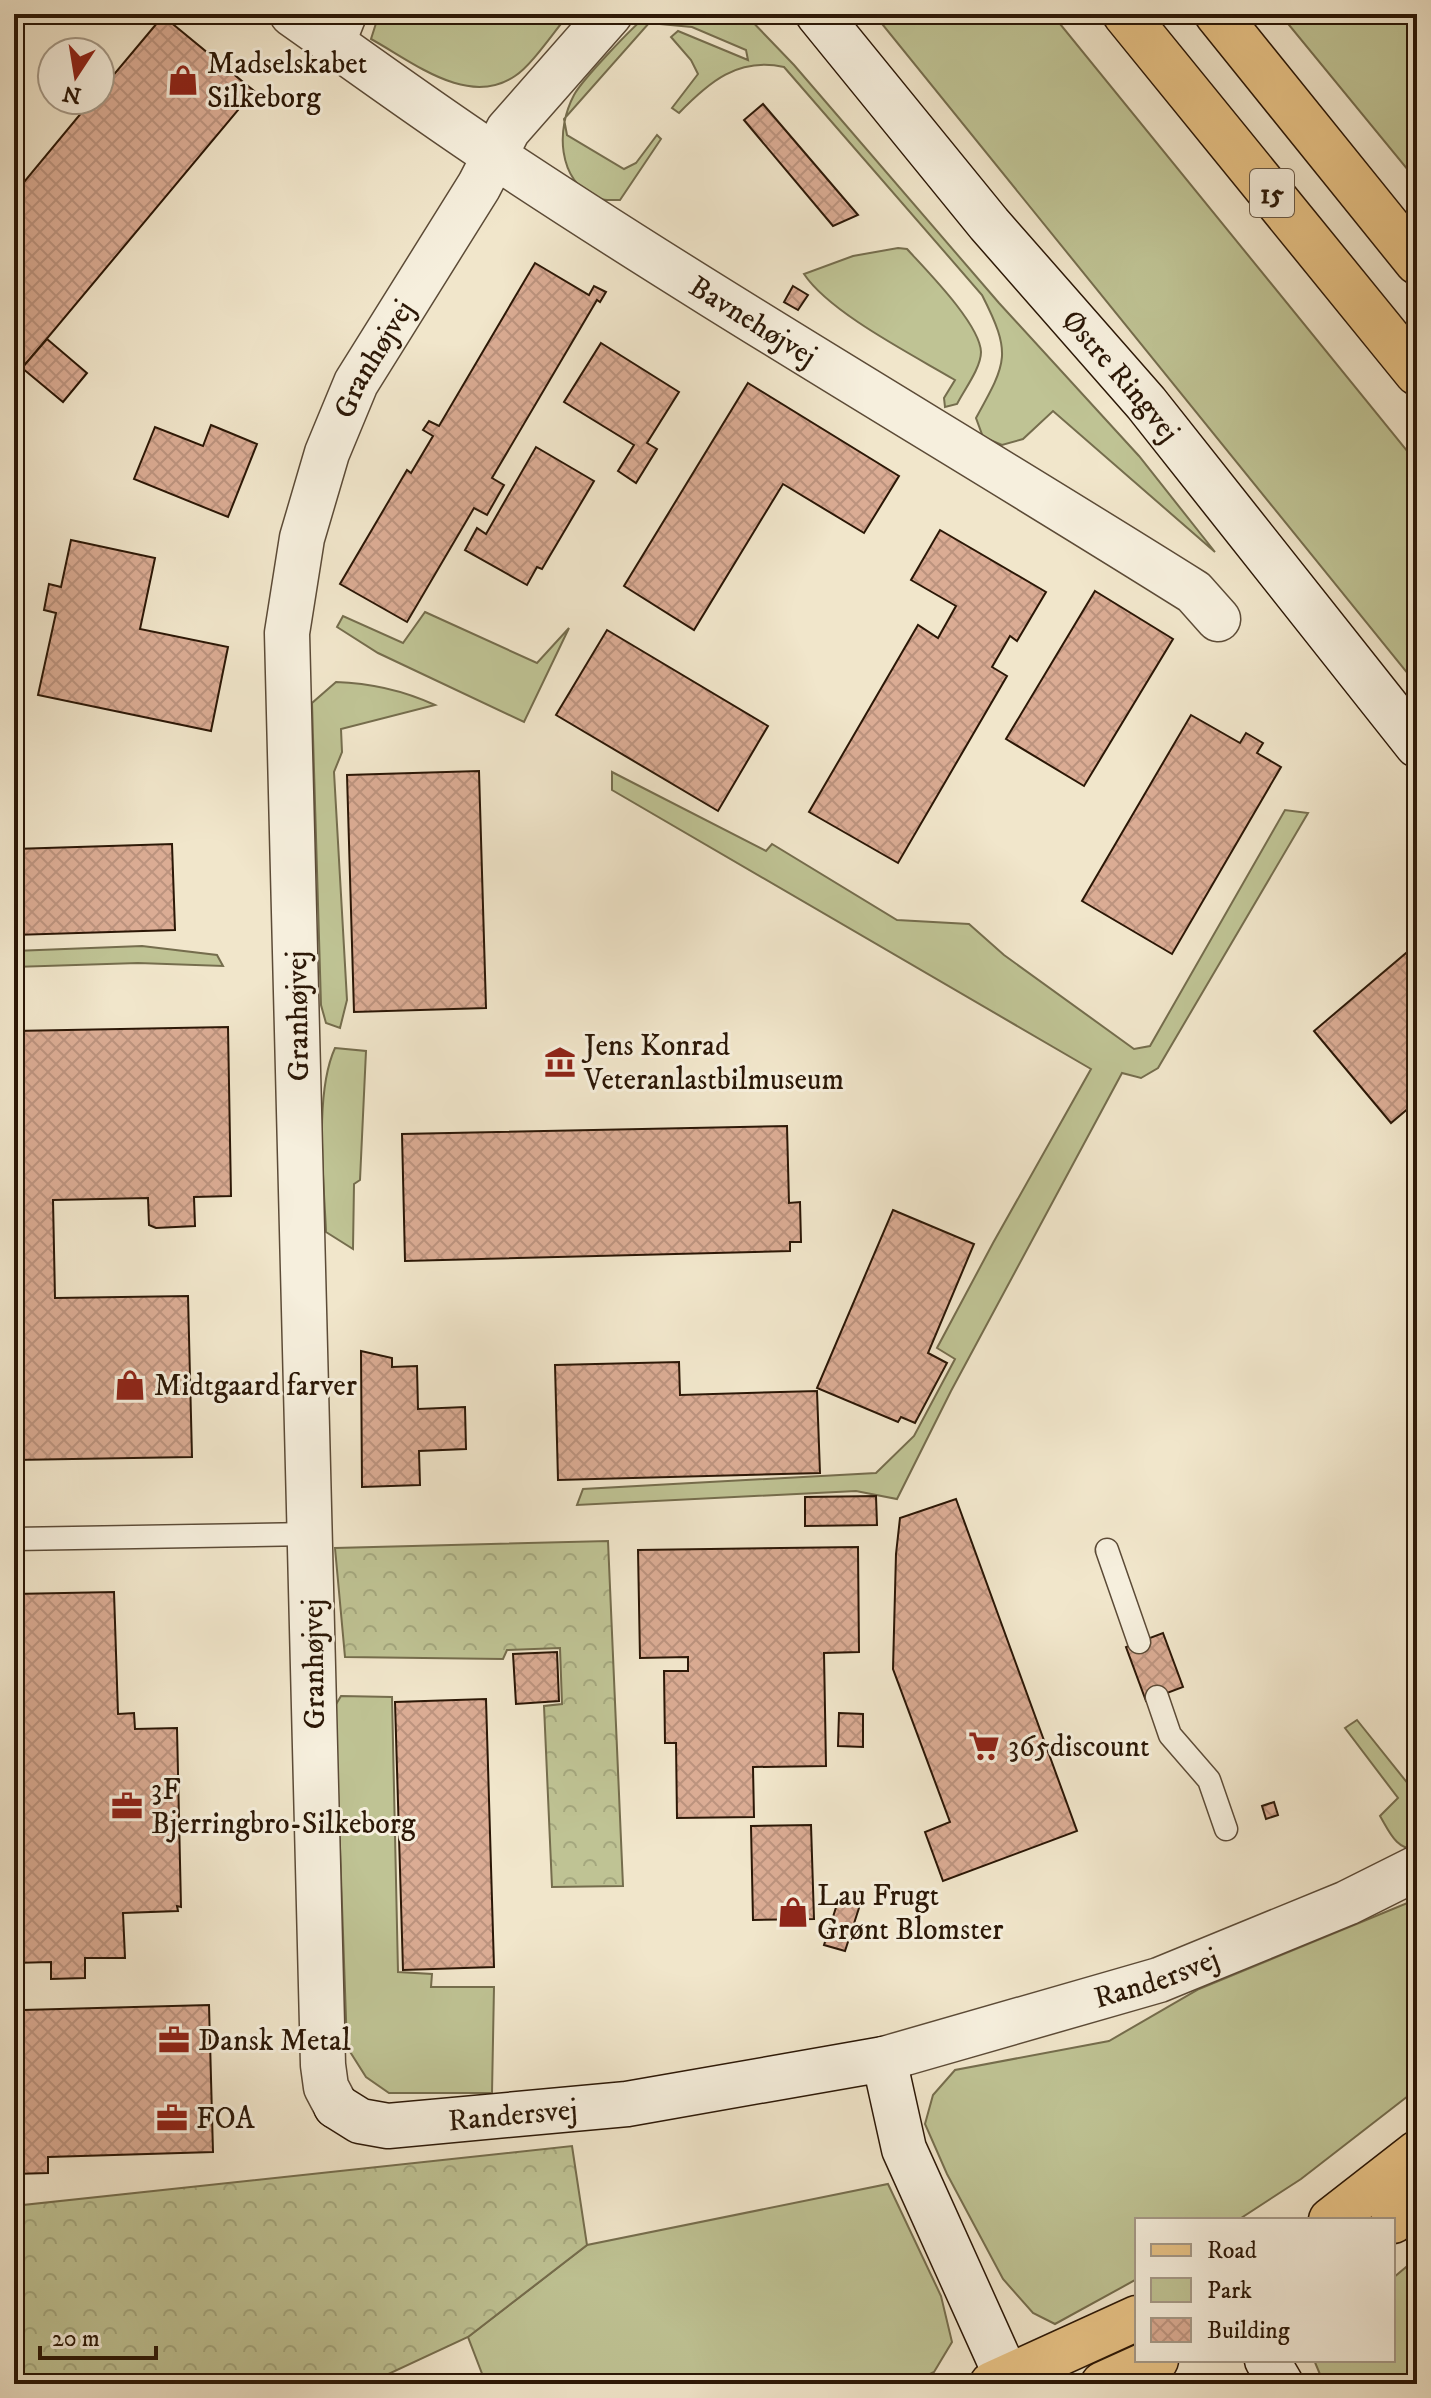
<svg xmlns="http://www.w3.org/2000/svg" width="1431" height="2398" font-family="'IM FELL DW Pica',serif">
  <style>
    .green { fill: #bfc394; stroke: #756d4d; stroke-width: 2 }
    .forest { fill: url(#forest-crowns); stroke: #756d4d; stroke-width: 2 }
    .building { fill: url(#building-cross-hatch); stroke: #2b1706; stroke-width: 2 }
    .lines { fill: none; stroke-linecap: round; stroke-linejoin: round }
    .lane-casing { stroke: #5c4b37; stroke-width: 25 }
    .street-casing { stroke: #5c4b37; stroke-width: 47 }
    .secondary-casing { stroke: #2b1706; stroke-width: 47 }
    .primary-casing { stroke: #2b1706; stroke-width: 47 }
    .highway-casing { stroke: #2b1706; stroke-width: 47 }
    .lane { stroke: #f6efdd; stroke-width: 22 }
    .street { stroke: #f6efdd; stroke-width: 44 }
    .secondary { stroke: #f6efdd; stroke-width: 44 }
    .primary { stroke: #e8c386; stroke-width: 44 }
    .highway { stroke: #e8c386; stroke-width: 44 }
    .labels { text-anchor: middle; stroke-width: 6; stroke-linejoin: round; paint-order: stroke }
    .shield { fill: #f6efdd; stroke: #685846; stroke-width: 2 }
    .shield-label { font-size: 28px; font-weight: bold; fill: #2b1706 }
    .poi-label { font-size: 30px; fill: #2b1706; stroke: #f6efdd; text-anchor: start }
    .street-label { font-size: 30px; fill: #2b1706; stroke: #f6efdd }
  </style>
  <defs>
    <pattern id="forest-crowns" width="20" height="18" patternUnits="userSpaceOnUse" patternTransform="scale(2)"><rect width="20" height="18" fill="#bfc394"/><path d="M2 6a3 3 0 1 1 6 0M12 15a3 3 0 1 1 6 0" fill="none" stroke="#a4a77e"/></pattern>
    <pattern id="building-cross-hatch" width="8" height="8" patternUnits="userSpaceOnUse" patternTransform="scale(2)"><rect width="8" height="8" fill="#dbac94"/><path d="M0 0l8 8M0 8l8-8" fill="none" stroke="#bc937e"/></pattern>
  </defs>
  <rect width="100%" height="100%" fill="#f1e6cb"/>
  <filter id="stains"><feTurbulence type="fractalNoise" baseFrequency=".0025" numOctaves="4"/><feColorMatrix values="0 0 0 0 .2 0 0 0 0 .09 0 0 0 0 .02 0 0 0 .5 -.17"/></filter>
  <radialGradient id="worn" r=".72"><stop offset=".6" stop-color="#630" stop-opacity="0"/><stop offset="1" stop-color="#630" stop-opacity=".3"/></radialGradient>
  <g class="green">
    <path d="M 379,14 L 569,14 C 555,30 532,65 515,76 C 468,108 413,62 371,39 Z"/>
    <path d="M 649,14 L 745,14 L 794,65 L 999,303 L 1139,456 L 1215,552 L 1053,411 L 1023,439 L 1002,445 L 983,437 L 976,418 C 1007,362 1012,354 982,295 L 784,67 C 738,57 709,82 679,113 L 672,108 L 698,74 L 691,60 L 671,37 L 678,31 L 748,60 L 746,50 L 692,27 L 649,23 L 564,119 L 567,135 L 624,169 L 636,163 L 657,135 L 661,139 L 620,200 C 613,200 603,201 596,198 C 557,179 556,129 574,95 C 582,80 634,25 649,14 Z"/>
    <polygon points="874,14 1052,14 1417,463 1417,685"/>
    <polygon points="1280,14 1417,14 1417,181"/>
    <path d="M 898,248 L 907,249 C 926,270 980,324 981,352 C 981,368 964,390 957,404 L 945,407 L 944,398 L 955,380 C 913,355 830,313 804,274 L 853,256 Z"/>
    <polygon points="425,612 537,663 569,628 524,722 378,653 337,627 343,616 403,643"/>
    <path d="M 336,682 C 372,683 402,690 435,705 L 341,729 L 342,752 L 334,772 L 347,1000 L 340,1028 L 326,1023 L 321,1005 L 312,703 Z"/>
    <polygon points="612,772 766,851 772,844 897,920 969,924 1004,955 1134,1049 1150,1046 1285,810 1308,813 1158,1068 1141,1078 1122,1073 951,1391 897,1499 856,1491 577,1505 583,1489 876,1473 914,1436 955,1359 937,1348 993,1243 1091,1069 612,790"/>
    <polygon points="142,946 217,955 223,966 138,963 14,967 14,951"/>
    <path d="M 335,1048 L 366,1051 L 360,1180 L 354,1184 L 353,1249 L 326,1232 C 324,1180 314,1094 335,1048 Z"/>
    <polygon points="341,1696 392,1697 398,1972 432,1974 431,1987 494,1987 492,2093 389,2093 366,2077 347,2047 335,1706"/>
    <path d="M 1357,1720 L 1417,1795 L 1417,1848 C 1397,1852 1389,1831 1380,1816 L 1398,1798 L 1345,1728 Z"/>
    <polygon points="1417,1899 1417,2089 1301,2179 1238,2220 1137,2220 1137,2279 1055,2324 1033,2313 1003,2279 947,2174 925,2124 933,2095 955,2070 1109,2041 1199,1989"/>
    <polygon points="888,2184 941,2296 952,2342 934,2372 910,2384 486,2384 468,2337 587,2245"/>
    <polygon points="1417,2258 1417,2384 1324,2384 1314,2360 1393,2360 1393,2278"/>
  </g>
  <g class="forest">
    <polygon points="608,1541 623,1886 552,1887 544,1706 562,1704 560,1648 507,1650 503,1659 345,1657 335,1548"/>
    <polygon points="572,2146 587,2245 468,2337 367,2384 14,2384 14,2206"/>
  </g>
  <g class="building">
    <polygon points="163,16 254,91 14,378 14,194 92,100 100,100 100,91"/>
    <polygon points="763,104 858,215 833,226 744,120"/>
    <polygon points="535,263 589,295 594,286 606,292 600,302 597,300 492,478 504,485 487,515 474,508 407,622 340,584 407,470 411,473 433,436 423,430 429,421 439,426"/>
    <polygon points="793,286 808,295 798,310 784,302"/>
    <polygon points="47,339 87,373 63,402 22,368"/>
    <polygon points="601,343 679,392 647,443 657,449 636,483 618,471 634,445 564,402"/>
    <polygon points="748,383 899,476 864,533 783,484 694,630 624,586"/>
    <polygon points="211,425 257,444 228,517 134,479 155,427 203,446"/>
    <polygon points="536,447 594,481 542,569 537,567 527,585 465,550 477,528 486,534"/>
    <polygon points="940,530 1046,592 1017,641 1010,636 992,667 1007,676 898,863 809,812 918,625 938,638 956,606 911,580"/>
    <polygon points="71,540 155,558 140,629 228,647 211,731 38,695 56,613 44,610 49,584 61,587"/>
    <polygon points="1095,591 1173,639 1084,786 1006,739"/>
    <polygon points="607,630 768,726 718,811 556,715"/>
    <polygon points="1191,715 1240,743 1246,733 1263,743 1257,753 1281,767 1172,954 1082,901"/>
    <polygon points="479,771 486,1008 354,1012 347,775"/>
    <polygon points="172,844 175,930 14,935 14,849"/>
    <polygon points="1412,948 1417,954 1417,1101 1391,1123 1314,1031"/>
    <polygon points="228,1027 231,1196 194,1197 195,1226 156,1228 149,1225 148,1198 53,1200 55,1298 188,1296 192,1457 14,1460 14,1031"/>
    <polygon points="787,1126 789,1203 800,1202 801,1242 790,1242 790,1251 405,1261 402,1134"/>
    <polygon points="893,1210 974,1244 928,1353 947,1363 915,1423 901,1417 898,1422 817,1388"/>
    <polygon points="361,1351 392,1358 392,1367 417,1366 418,1409 465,1407 466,1449 419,1451 420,1485 362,1487"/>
    <polygon points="679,1362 680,1395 817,1391 820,1473 558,1480 555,1365"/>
    <polygon points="876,1496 877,1525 805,1526 805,1497"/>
    <polygon points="956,1499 1077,1831 943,1881 925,1832 950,1822 893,1669 896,1554 900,1518"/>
    <polygon points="858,1547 859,1652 824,1653 826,1766 753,1767 754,1817 677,1818 676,1743 665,1743 664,1671 688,1671 688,1657 640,1658 638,1550"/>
    <polygon points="114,1592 118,1714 134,1713 135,1729 177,1728 181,1907 177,1906 178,1911 123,1913 125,1958 85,1958 85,1978 51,1979 51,1962 14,1963 14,1594"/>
    <polygon points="1163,1633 1183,1687 1146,1701 1126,1647"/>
    <polygon points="557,1652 559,1701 516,1704 513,1654"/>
    <polygon points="486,1699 494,1967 403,1970 395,1702"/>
    <polygon points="839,1713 863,1714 863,1747 838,1746"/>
    <polygon points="1274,1802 1278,1815 1266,1819 1262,1806"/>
    <polygon points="811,1825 814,1919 753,1920 751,1826"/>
    <polygon points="839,1898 860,1905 845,1951 824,1945"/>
    <polygon points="209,2005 213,2152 48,2157 48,2173 14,2174 14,2047 24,2047 23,2010"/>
  </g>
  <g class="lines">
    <defs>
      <g id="lane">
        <polyline points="342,49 356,14"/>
        <polyline points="14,1539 310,1534"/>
        <polyline points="1107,1550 1139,1642"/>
        <polyline points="1157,1697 1170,1735 1209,1780 1226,1829"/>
      </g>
      <g id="street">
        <path id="s1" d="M 292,14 C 360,62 427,111 495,156 C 724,308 962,446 1194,592 L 1218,619"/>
        <path id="s2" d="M 884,2059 L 1159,1980 L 1347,1903 L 1417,1868"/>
        <path id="s3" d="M 336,2106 L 326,2087 L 323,2065 L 287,633 L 302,538 L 327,453 L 356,383 L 479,186 L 508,130 L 610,14"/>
      </g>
      <g id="secondary">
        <path id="s4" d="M 818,14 L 989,224 L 1146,403 L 1417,745"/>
        <path id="s5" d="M 336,2106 L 360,2121 L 388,2126 L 627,2104 L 884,2059 L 904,2149 L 1010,2384"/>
        <polyline points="1267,2360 1281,2384"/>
      </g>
      <g id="primary">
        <polyline points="1331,2220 1417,2153"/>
        <polyline points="1393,2221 1417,2200"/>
        <polyline points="992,2384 1137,2318"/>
        <polyline points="1103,2384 1156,2360"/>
      </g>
      <g id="highway">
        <polyline points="1125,14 1417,373"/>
        <polyline points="1217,14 1417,262"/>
      </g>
    </defs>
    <use href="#lane" class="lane-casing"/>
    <use href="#street" class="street-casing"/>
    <use href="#secondary" class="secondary-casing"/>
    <use href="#primary" class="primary-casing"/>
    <use href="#highway" class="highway-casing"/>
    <use href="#lane" class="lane"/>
    <use href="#street" class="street"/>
    <use href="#secondary" class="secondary"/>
    <use href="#primary" class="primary"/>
    <use href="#highway" class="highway"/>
  </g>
  <defs>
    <symbol id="shop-bare" viewBox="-9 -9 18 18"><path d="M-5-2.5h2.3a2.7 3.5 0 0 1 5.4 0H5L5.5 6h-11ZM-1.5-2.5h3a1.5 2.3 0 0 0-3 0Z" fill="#8f2418" stroke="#f6efdd" stroke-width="2.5" paint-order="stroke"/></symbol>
    <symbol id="museum-bare" viewBox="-9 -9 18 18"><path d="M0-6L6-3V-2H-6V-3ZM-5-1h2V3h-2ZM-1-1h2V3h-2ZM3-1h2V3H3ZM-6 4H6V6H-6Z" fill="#8f2418" stroke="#f6efdd" stroke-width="2.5" paint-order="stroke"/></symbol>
    <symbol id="supermarket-bare" viewBox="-9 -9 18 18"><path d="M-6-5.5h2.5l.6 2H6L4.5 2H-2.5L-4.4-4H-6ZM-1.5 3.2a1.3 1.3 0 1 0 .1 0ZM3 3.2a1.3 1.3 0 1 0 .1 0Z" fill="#8f2418" stroke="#f6efdd" stroke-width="2.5" paint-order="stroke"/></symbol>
    <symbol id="office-bare" viewBox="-9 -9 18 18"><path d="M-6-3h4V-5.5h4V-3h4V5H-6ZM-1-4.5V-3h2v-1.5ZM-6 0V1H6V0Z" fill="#8f2418" stroke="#f6efdd" stroke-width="2.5" paint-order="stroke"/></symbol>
  </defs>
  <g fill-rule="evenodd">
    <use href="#shop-bare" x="161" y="58" width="44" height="44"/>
    <use href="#museum-bare" x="538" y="1040" width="44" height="44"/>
    <use href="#shop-bare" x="108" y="1363" width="44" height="44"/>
    <use href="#supermarket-bare" x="962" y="1724" width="44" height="44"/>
    <use href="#office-bare" x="105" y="1784" width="44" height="44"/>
    <use href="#shop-bare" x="771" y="1890" width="44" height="44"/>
    <use href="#office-bare" x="152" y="2018" width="44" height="44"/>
    <use href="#office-bare" x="150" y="2096" width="44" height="44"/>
  </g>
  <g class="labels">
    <rect class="shield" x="1250" y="169" width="44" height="48" rx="6"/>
    <g class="shield-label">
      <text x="1272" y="203">15</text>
    </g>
    <g class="poi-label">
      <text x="207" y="73">Madselskabet<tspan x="207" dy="34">Silkeborg</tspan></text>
      <text x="584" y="1055">Jens Konrad<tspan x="584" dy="34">Veteranlastbilmuseum</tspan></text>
      <text x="154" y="1395">Midtgaard farver</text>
      <text x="1008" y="1756">365discount</text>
      <text x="151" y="1799">3F<tspan x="151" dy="34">Bjerringbro-Silkeborg</tspan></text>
      <text x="817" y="1905">Lau Frugt<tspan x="817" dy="34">Grønt Blomster</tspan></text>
      <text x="198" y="2050">Dansk Metal</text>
      <text x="196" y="2128">FOA</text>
    </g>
    <g class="street-label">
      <text dy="10" stroke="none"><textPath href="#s1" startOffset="554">Bavnehøjvej</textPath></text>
      <text dy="10" stroke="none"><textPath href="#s3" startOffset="1766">Granhøjvej</textPath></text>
      <text dy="10" stroke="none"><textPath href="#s4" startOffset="472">Østre Ringvej</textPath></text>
      <text transform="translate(297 1016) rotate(-91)" y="10">Granhøjvej</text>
      <text transform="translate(313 1664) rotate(-91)" y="10">Granhøjvej</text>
      <text dy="10" stroke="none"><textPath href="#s2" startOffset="284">Randersvej</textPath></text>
      <text dy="10" stroke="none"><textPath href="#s5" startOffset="182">Randersvej</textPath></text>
    </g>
  </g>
  <rect width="1431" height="2398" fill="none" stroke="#f1e6cb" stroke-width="48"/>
  <rect x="16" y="16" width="1399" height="2366" fill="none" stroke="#2b1706" stroke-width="4"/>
  <rect x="24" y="24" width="1383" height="2350" fill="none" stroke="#2b1706" stroke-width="2"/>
  <rect x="1135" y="2218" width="260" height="144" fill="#f6efdd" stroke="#a59987" stroke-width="2"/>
  <rect x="1151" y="2244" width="40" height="12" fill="#e8c386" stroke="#a59987" stroke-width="2"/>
  <text x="1207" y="2258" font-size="24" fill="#2b1706">Road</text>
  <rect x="1151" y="2278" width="40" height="24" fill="#bfc394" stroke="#a59987" stroke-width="2"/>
  <text x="1207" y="2298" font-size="24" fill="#2b1706">Park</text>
  <rect x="1151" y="2318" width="40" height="24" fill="url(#building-cross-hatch)" stroke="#a59987" stroke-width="2"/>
  <text x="1207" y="2338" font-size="24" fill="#2b1706">Building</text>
  <g transform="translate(76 76) rotate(192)"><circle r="38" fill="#f6efdd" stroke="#a59987" stroke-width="2"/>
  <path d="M0-6L14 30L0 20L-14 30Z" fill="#8f2418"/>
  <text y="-12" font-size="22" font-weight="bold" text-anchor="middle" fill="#2b1706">N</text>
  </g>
  <path d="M40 2346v12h116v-12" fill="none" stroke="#2b1706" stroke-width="4"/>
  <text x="52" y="2346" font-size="24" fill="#2b1706" stroke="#f6efdd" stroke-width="6" paint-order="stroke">20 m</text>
  <rect width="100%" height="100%" filter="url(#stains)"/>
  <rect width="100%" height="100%" fill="url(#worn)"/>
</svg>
